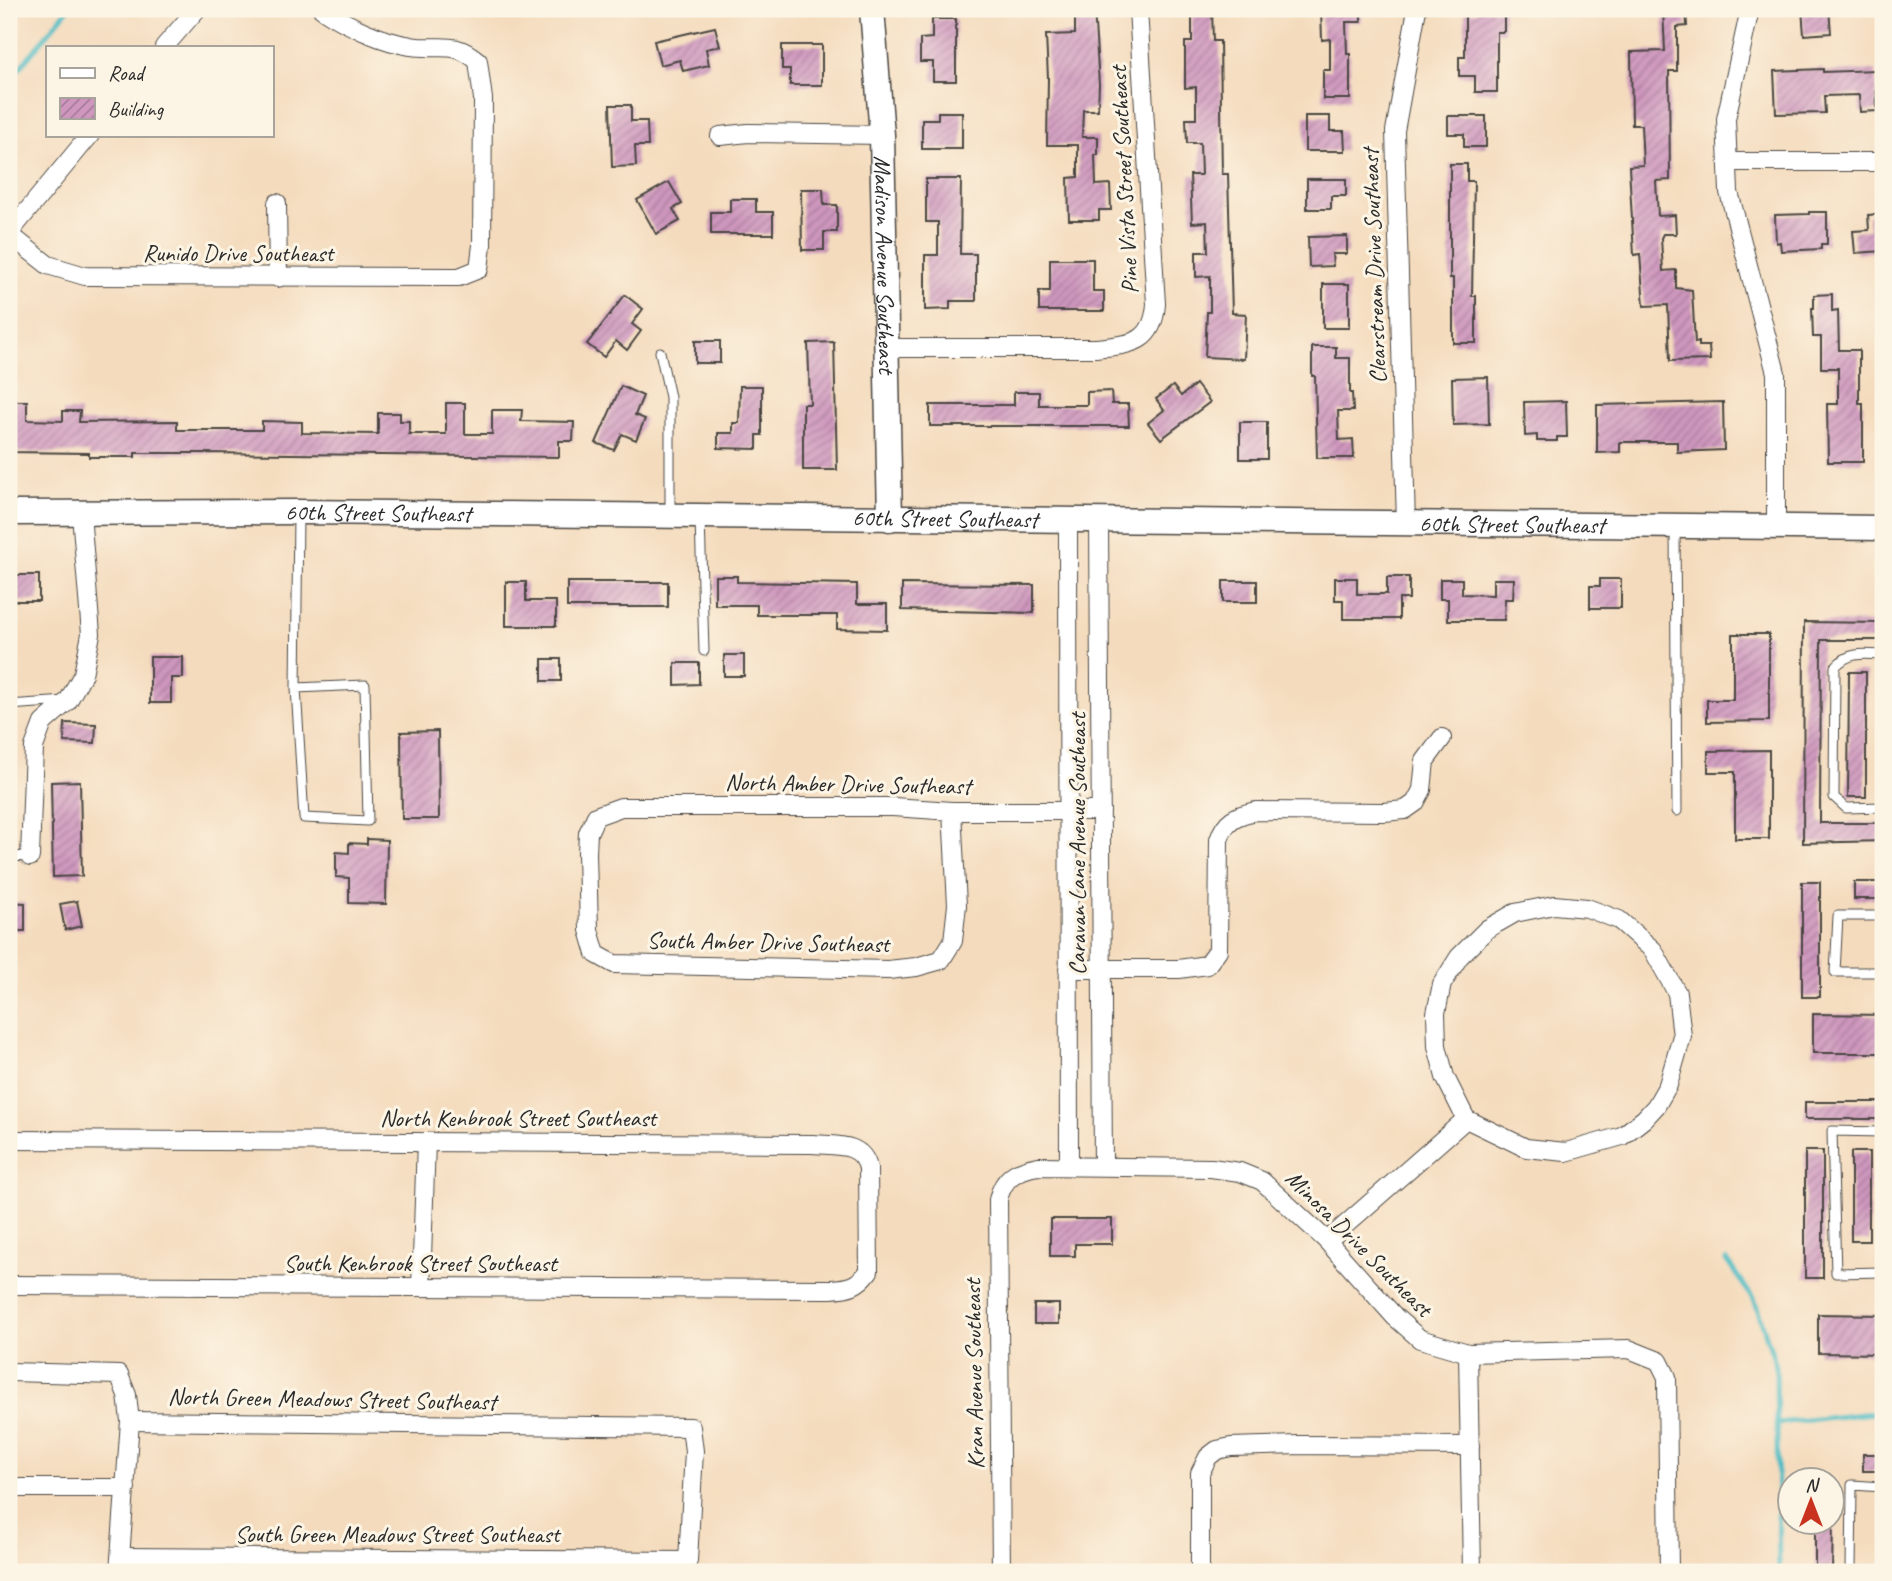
<svg xmlns="http://www.w3.org/2000/svg" width="1892" height="1581" font-family="Caveat,sans-serif">
  <style>
    .lines { fill: none; stroke-linecap: round; stroke-linejoin: round }
    .stream { stroke: #4dbcc4; stroke-width: 5 }
    .building { fill: url(#building-hatch) }
    .lane-casing { stroke: #494541; stroke-width: 11 }
    .street-casing { stroke: #494541; stroke-width: 20 }
    .secondary-casing { stroke: #494541; stroke-width: 27 }
    .lane { stroke: #fff; stroke-width: 9 }
    .street { stroke: #fff; stroke-width: 18 }
    .secondary { stroke: #fff; stroke-width: 24 }
    .labels { text-anchor: middle; stroke-width: 6; stroke-linejoin: round; paint-order: stroke }
    .street-label { font-size: 24px; fill: #2b2b2b; stroke: #fcf5e5 }
  </style>
  <defs>
    <pattern id="building-hatch" width="6" height="6" patternUnits="userSpaceOnUse" patternTransform="scale(1.75)"><rect width="6" height="6" fill="#cf97be"/><path d="M-1 1l2-2M0 6l6-6M5 7l2-2" fill="none" stroke="#a87b9b"/></pattern>
  </defs>
  <rect width="100%" height="100%" fill="#fcf5e5"/>
  <filter id="ink" filterUnits="userSpaceOnUse"><feTurbulence type="fractalNoise" baseFrequency=".0143" numOctaves="2"/><feDisplacementMap in="SourceGraphic" scale="14" xChannelSelector="R" yChannelSelector="G"/><feConvolveMatrix kernelMatrix="1 2 1 2 8 2 1 2 1" color-interpolation-filters="sRGB"/></filter>
  <filter id="wash" filterUnits="userSpaceOnUse"><feTurbulence type="fractalNoise" baseFrequency=".00686" numOctaves="4" result="noise"/><feDisplacementMap in="SourceGraphic" scale="28" xChannelSelector="R" yChannelSelector="G"/><feGaussianBlur stdDeviation="1.57" result="paint"/><feColorMatrix in="noise" values="0 0 0 0 0 0 0 0 0 0 0 0 0 0 0 0 0 1.4 0 .05"/><feComposite in="paint" operator="in"/></filter>
  <g filter="url(#wash)">
    <rect width="100%" height="100%" fill="#f4dbbd"/>
    <g class="lines">
      <g class="stream">
        <polyline points="9,81 68,9"/>
        <polyline points="1726,1260 1755,1301 1776,1366 1779,1572"/>
        <polyline points="1777,1423 1883,1412"/>
      </g>
    </g>
    <g id="blocks">
      <g class="building">
        <polygon points="1075,9 1094,9 1099,84 1098,110 1083,110 1082,137 1098,137 1098,155 1095,155 1096,185 1110,184 1111,210 1099,210 1099,220 1069,220 1068,178 1078,177 1078,145 1047,145 1048,78 1046,35 1075,34"/>
        <polygon points="1192,9 1212,9 1213,41 1220,41 1222,174 1228,174 1232,313 1246,314 1244,359 1205,357 1207,312 1210,312 1210,276 1196,277 1196,252 1208,252 1207,222 1192,223 1190,175 1201,175 1200,143 1187,143 1186,119 1196,119 1196,87 1185,88 1185,42 1192,42"/>
        <polygon points="1321,9 1361,9 1361,22 1346,22 1347,54 1350,54 1350,99 1323,99 1323,70 1330,70 1330,39 1322,40"/>
        <polygon points="1477,9 1504,9 1504,32 1497,32 1497,92 1475,92 1475,76 1459,76 1459,57 1465,57 1465,12 1477,12"/>
        <polygon points="1663,9 1686,9 1687,26 1677,27 1677,71 1669,71 1670,180 1656,181 1658,216 1675,215 1676,234 1663,234 1661,238 1663,271 1676,270 1676,288 1692,290 1695,343 1699,342 1699,346 1709,346 1710,360 1670,361 1668,305 1644,306 1640,254 1634,255 1629,166 1643,165 1641,125 1632,125 1631,52 1665,51"/>
        <polygon points="1802,9 1829,9 1831,33 1804,35"/>
        <polygon points="932,19 956,19 956,81 933,81 933,62 920,62 920,39 932,38"/>
        <polygon points="715,27 720,46 706,49 709,65 683,71 680,60 660,65 654,41"/>
        <polygon points="782,45 822,45 822,85 790,85 790,69 782,69"/>
        <polygon points="1823,69 1823,72 1876,70 1877,111 1860,112 1859,95 1824,96 1825,113 1776,114 1774,71"/>
        <polygon points="610,105 631,105 631,121 647,121 648,146 635,146 636,166 612,167"/>
        <polygon points="938,112 962,112 962,149 922,149 922,119 938,119"/>
        <polygon points="1305,116 1330,116 1330,131 1344,131 1345,151 1305,151"/>
        <polygon points="1448,116 1486,116 1486,147 1464,147 1464,134 1448,134"/>
        <polygon points="1450,164 1467,164 1467,181 1474,181 1472,296 1476,296 1476,343 1453,343 1453,278 1450,278"/>
        <polygon points="926,179 961,179 960,254 976,254 976,301 950,301 950,309 925,310 925,255 938,255 938,222 926,222"/>
        <polygon points="1307,179 1346,179 1346,196 1331,196 1331,209 1307,209"/>
        <polygon points="669,182 682,204 673,209 680,221 656,234 637,200"/>
        <polygon points="801,189 823,189 824,205 837,205 837,232 824,232 824,250 802,250"/>
        <polygon points="730,199 756,199 756,212 773,212 773,234 711,234 711,212 730,212"/>
        <polygon points="1809,212 1827,212 1827,244 1821,244 1821,249 1781,251 1780,242 1776,243 1775,215 1809,214"/>
        <polygon points="1883,214 1883,251 1855,253 1853,231 1869,230 1868,215"/>
        <polygon points="1347,236 1347,254 1332,254 1333,266 1309,267 1308,237"/>
        <polygon points="1050,259 1093,259 1093,291 1104,291 1104,311 1039,311 1039,291 1050,291"/>
        <rect x="1323" y="284" width="26" height="44"/>
        <polygon points="1832,294 1832,311 1838,310 1839,350 1859,350 1859,403 1863,403 1863,462 1828,462 1827,404 1838,404 1838,368 1821,368 1821,337 1813,337 1812,308 1814,308 1814,295"/>
        <polygon points="625,295 643,309 632,324 641,331 627,350 616,341 604,357 587,344"/>
        <rect x="695" y="341" width="25" height="22"/>
        <polygon points="834,342 837,470 803,470 803,404 810,404 808,343"/>
        <polygon points="1312,347 1336,347 1336,358 1350,358 1350,393 1352,393 1353,411 1338,411 1339,440 1353,439 1354,458 1317,458 1315,376 1312,376"/>
        <polygon points="1488,377 1489,424 1453,425 1452,378"/>
        <polygon points="1196,384 1210,402 1161,439 1148,423 1164,410 1156,399 1173,386 1181,396"/>
        <polygon points="621,386 643,396 635,415 645,419 636,440 622,434 614,450 596,443"/>
        <polygon points="740,386 762,386 762,435 757,435 757,449 718,448 718,433 733,433 733,423 739,423"/>
        <polygon points="1111,391 1112,404 1128,404 1129,426 930,426 930,405 1014,405 1014,392 1039,392 1039,405 1087,405 1087,392"/>
        <polygon points="11,401 27,401 27,420 63,421 63,411 80,411 79,422 177,421 177,430 262,430 262,421 302,422 302,433 378,434 378,413 400,413 400,421 409,421 409,434 446,434 446,403 465,403 465,434 492,434 492,410 522,410 521,421 574,422 573,441 559,441 559,457 200,453 135,453 135,457 89,457 89,453 9,452"/>
        <polygon points="1566,401 1567,437 1557,437 1557,441 1537,441 1537,435 1525,436 1524,402"/>
        <polygon points="1723,402 1724,450 1677,452 1677,442 1620,442 1620,452 1597,453 1597,405"/>
        <rect x="1240" y="422" width="27" height="37"/>
        <rect x="9" y="575" width="30" height="26"/>
        <polygon points="715,576 737,576 737,582 857,584 857,604 887,604 887,630 837,629 837,615 757,615 757,605 715,605"/>
        <polygon points="1387,577 1409,577 1409,599 1399,599 1399,619 1343,619 1343,600 1335,600 1335,578 1357,578 1357,594 1387,594"/>
        <polygon points="1440,579 1462,579 1462,594 1493,595 1493,579 1514,579 1513,599 1505,599 1504,620 1448,620 1448,599 1440,599"/>
        <polygon points="1600,579 1621,579 1621,608 1590,608 1590,586 1600,586"/>
        <rect x="1223" y="581" width="34" height="21"/>
        <polygon points="506,582 526,582 526,601 556,601 556,626 506,626"/>
        <rect x="567" y="582" width="101" height="25"/>
        <polygon points="902,584 1034,585 1034,613 902,610"/>
        <polygon points="1804,622 1883,623 1883,640 1821,640 1820,823 1883,823 1883,841 1803,843"/>
        <polygon points="1733,634 1769,634 1769,721 1707,722 1707,700 1733,700"/>
        <rect x="724" y="655" width="20" height="21"/>
        <polygon points="150,657 183,657 183,678 171,678 171,703 150,703"/>
        <rect x="542" y="659" width="19" height="22"/>
        <polygon points="675,663 699,663 699,684 675,685"/>
        <polygon points="1849,672 1866,672 1866,797 1848,797"/>
        <polygon points="65,723 96,724 95,743 64,742"/>
        <polygon points="438,731 439,819 402,819 401,732"/>
        <polygon points="1769,750 1769,839 1735,839 1735,772 1708,772 1708,751"/>
        <polygon points="80,781 82,876 53,877 51,782"/>
        <polygon points="367,839 387,840 386,904 349,903 349,878 336,877 336,852 349,853 349,843 367,844"/>
        <rect x="1802" y="882" width="18" height="115"/>
        <rect x="1854" y="882" width="29" height="17"/>
        <polygon points="77,901 82,926 65,930 60,904"/>
        <polygon points="9,902 25,903 25,931 9,931"/>
        <polygon points="1813,1014 1883,1015 1883,1053 1813,1053"/>
        <rect x="1805" y="1102" width="78" height="17"/>
        <rect x="1805" y="1151" width="18" height="127"/>
        <rect x="1851" y="1152" width="18" height="89"/>
        <polygon points="1050,1219 1112,1219 1112,1244 1075,1244 1075,1256 1050,1256"/>
        <rect x="1034" y="1304" width="25" height="20"/>
        <polygon points="1818,1314 1883,1315 1883,1354 1818,1353"/>
        <rect x="1863" y="1454" width="20" height="17"/>
        <polygon points="1815,1522 1833,1522 1832,1572 1815,1572"/>
      </g>
    </g>
  </g>
  <g filter="url(#ink)">
    <use href="#blocks" fill-opacity="0" stroke="#494541" stroke-width="2"/>
    <g class="lines">
      <defs>
        <g id="lane">
          <polyline points="660,352 670,397 670,515"/>
          <polyline points="700,519 704,651"/>
          <polyline points="1675,528 1677,811"/>
          <path d="M 1883,655 C 1864,654 1849,651 1835,667 L 1834,797 L 1846,808 L 1883,807"/>
          <polyline points="296,688 365,685 368,821 304,818 296,688 298,514"/>
          <polyline points="9,705 66,701"/>
          <polyline points="9,856 30,857"/>
          <polyline points="1883,916 1838,916 1835,972 1883,972"/>
          <polyline points="1883,1132 1832,1131 1836,1273 1883,1272"/>
          <polyline points="1851,1572 1852,1485 1883,1487"/>
        </g>
        <g id="street">
          <polyline points="1750,9 1726,119 1729,192 1776,373 1776,527"/>
          <polyline points="164,47 197,9"/>
          <polyline points="720,136 748,133 882,135"/>
          <polyline points="1728,162 1877,162"/>
          <polyline points="277,203 278,278"/>
          <polyline points="9,233 90,135"/>
          <path d="M 9,234 L 48,265 L 85,276 L 459,277 L 479,269 L 482,245 L 483,99 L 478,61 C 452,39 440,51 411,46 C 383,42 346,25 322,9"/>
          <path d="M 885,348 L 1096,348 C 1130,344 1153,345 1156,304 L 1138,9"/>
          <polyline points="1068,521 1069,1166"/>
          <polyline points="1099,521 1103,1166"/>
          <polyline points="1406,524 1395,131 1417,9"/>
          <polyline points="952,811 957,905 953,941 941,960 916,967 888,970 614,964 596,954 589,930 587,853 588,833 596,816 621,807 893,807 952,811 1101,811"/>
          <polyline points="30,857 34,747 43,723 68,701 83,674 91,634 81,514"/>
          <polygon points="1554,905 1587,908 1619,920 1653,950 1677,993 1682,1036 1668,1085 1656,1106 1644,1119 1622,1136 1566,1152 1526,1148 1466,1119 1445,1077 1437,1046 1436,1013 1442,984 1459,957 1487,929 1515,913"/>
          <path d="M 1068,969 L 1179,969 L 1207,965 L 1218,950 L 1219,840 C 1225,820 1236,815 1256,811 L 1384,812 L 1405,810 L 1415,803 L 1422,790 L 1425,761 L 1442,738"/>
          <path d="M 9,1140 L 813,1144 C 836,1146 862,1142 868,1168 L 869,1271 C 858,1286 849,1288 831,1289 L 9,1285"/>
          <polyline points="1327,1241 1466,1119"/>
          <polyline points="421,1287 426,1142"/>
          <polyline points="1468,1353 1472,1572"/>
          <polyline points="9,1372 119,1375 127,1395 130,1421 119,1572"/>
          <polyline points="9,1488 126,1488"/>
          <polyline points="121,1557 688,1561 694,1451 691,1427 130,1421"/>
          <path d="M 1001,1572 L 998,1200 C 1003,1177 1016,1170 1038,1166 L 1211,1168 L 1240,1172 L 1262,1181 L 1327,1241 L 1395,1317 L 1420,1339 L 1468,1353 L 1629,1349 L 1659,1361 L 1667,1377 L 1669,1572"/>
          <polyline points="1200,1572 1200,1473 1208,1457 1217,1450 1231,1447 1301,1445 1470,1446"/>
        </g>
        <g id="secondary">
          <path id="s1" d="M 872,9 L 882,135 L 890,519"/>
          <path id="s2" d="M 9,513 L 298,512 L 1883,528"/>
        </g>
      </defs>
      <use href="#lane" class="lane-casing"/>
      <use href="#street" class="street-casing"/>
      <use href="#secondary" class="secondary-casing"/>
      <use href="#lane" class="lane"/>
      <use href="#street" class="street"/>
      <use href="#secondary" class="secondary"/>
    </g>
  </g>
  <g class="labels">
    <g class="street-label">
      <text transform="translate(1124 180) rotate(-93)" y="8">Pine Vista Street Southeast</text>
      <text x="238" y="261">Runido Drive Southeast</text>
      <text dy="8" stroke="none"><textPath href="#s1" startOffset="256">Madison Avenue Southeast</textPath></text>
      <text transform="translate(1374 266) rotate(-92)" y="8">Clearstream Drive Southeast</text>
      <text dy="8" stroke="none"><textPath href="#s2" startOffset="369">60th Street Southeast</textPath></text>
      <text dy="8" stroke="none"><textPath href="#s2" startOffset="936">60th Street Southeast</textPath></text>
      <text dy="8" stroke="none"><textPath href="#s2" startOffset="1503">60th Street Southeast</textPath></text>
      <text transform="translate(848 784) rotate(1)" y="8">North Amber Drive Southeast</text>
      <text transform="translate(1077 844) rotate(-90)" y="8">Caravan Lane Avenue Southeast</text>
      <text transform="translate(768 942) rotate(1)" y="8">South Amber Drive Southeast</text>
      <text x="518" y="1126">North Kenbrook Street Southeast</text>
      <text transform="translate(1359 1243) rotate(45)" y="8">Minosa Drive Southeast</text>
      <text x="420" y="1271">South Kenbrook Street Southeast</text>
      <text transform="translate(974 1374) rotate(-91)" y="8">Kran Avenue Southeast</text>
      <text transform="translate(332 1399) rotate(1)" y="8">North Green Meadows Street Southeast</text>
      <text x="397" y="1542">South Green Meadows Street Southeast</text>
    </g>
  </g>
  <rect width="1892" height="1581" fill="none" stroke="#fcf5e5" stroke-width="35"/>
  <rect x="46" y="46" width="228" height="91" fill="#fcf5e5" stroke="#a8a49b" stroke-width="2"/>
  <rect x="60" y="68" width="35" height="10" fill="#ffffff" stroke="#a8a49b" stroke-width="2"/>
  <text x="108" y="80" font-size="21" fill="#2b2b2b">Road</text>
  <rect x="60" y="98" width="35" height="21" fill="url(#building-hatch)" stroke="#a8a49b" stroke-width="2"/>
  <text x="108" y="116" font-size="21" fill="#2b2b2b">Building</text>
  <g transform="translate(1811 1501)"><circle r="33" fill="#fcf5e5" stroke="#a8a49b" stroke-width="2"/>
  <path d="M0-5L12 26L0 18L-12 26Z" fill="#c8321e"/>
  <text y="-10" font-size="19" font-weight="bold" text-anchor="middle" fill="#2b2b2b">N</text>
  </g>
</svg>
